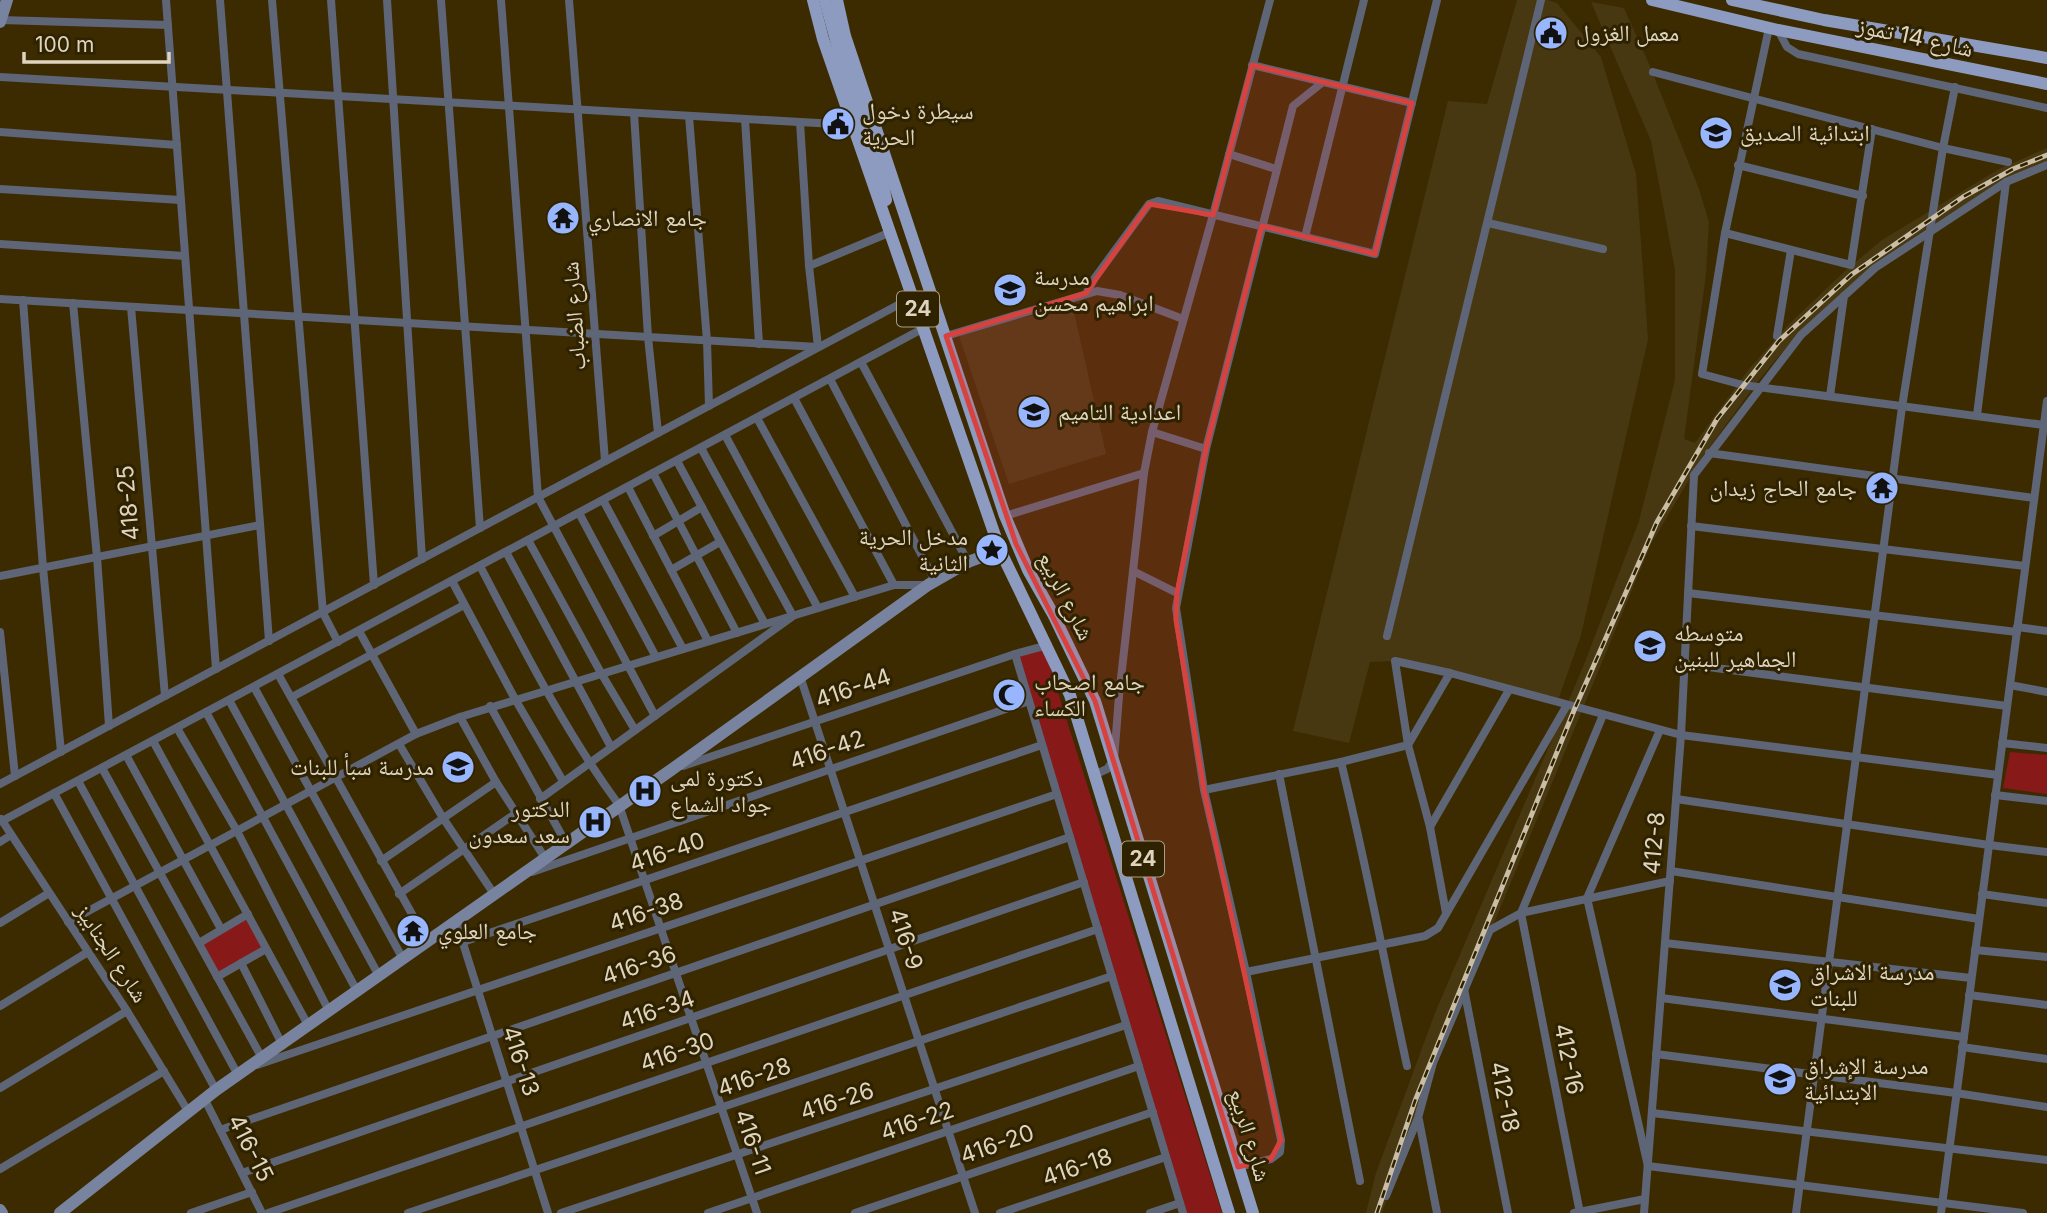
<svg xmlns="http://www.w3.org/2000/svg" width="2047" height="1213" font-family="Inter,'Noto Naskh Arabic',sans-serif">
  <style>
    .built { fill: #483811 }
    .green { fill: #871919 }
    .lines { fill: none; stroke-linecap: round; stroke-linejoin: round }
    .street { stroke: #5d6576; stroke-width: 8 }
    .secondary { stroke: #78849f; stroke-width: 12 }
    .primary { stroke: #8c9bbf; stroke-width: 12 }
    .rail-casing { stroke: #c9bea5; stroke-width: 5 }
    .rail { stroke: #2f2201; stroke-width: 2.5; stroke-dasharray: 8; stroke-linecap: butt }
    .marked { fill: #d7423f; fill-opacity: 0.2; stroke: #d7423f; stroke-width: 5; stroke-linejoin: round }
    .labels { text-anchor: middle; stroke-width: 6; stroke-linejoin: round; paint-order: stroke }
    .shield { fill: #2f2201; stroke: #aa9f86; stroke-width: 2 }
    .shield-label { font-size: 21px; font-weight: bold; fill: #dfd5bf }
    .poi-label { font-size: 23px; fill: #dfd5bf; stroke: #2f2201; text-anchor: start }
    .street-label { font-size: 23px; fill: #dfd5bf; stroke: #2f2201 }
  </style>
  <rect width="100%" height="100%" fill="#3c2b00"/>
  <g class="built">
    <polygon points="1517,0 1547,0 1557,3 1601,57 1636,174 1648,339 1581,635 1557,703 1395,661 1370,662 1349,743 1293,731 1448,101 1487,104"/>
    <polygon points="1591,2 1624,8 1649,64 1699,189 1709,222 1706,274 1684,439 1695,443 1749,369 1789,324 1845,271 1882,240 1999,169 2047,148 2047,161 2005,180 1920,233 1872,267 1800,331 1758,381 1703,456 1651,544 1419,1104 1382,1213 1366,1213 1376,1173 1435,1013 1583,667 1639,521 1675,380 1675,270 1651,141"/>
    <polygon points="1073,308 1106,454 1009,484 957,330"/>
  </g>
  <g class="green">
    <polygon points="1044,648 1222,1213 1186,1213 1017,655"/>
    <polygon points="2010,752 2047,755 2047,794 2003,788"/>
    <polygon points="247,916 264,948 218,973 202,944"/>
  </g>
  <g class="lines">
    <g class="street">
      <polyline points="166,0 216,669"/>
      <polyline points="220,0 269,641"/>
      <polyline points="272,0 323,613 338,642"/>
      <polyline points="331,0 374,585"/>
      <polyline points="387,0 422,559"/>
      <polyline points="441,0 480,528"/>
      <polyline points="501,0 538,497 655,716"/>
      <polyline points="569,0 605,461"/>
      <polyline points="1,20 168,25"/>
      <polyline points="1769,28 1725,233 1702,374 1743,385 2044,425"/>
      <polyline points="1778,30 1787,47 1798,54 2047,108"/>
      <polyline points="1252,65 1412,103"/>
      <polyline points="1653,72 1943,148 2008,162"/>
      <polyline points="0,77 853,125"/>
      <polyline points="634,113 648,337 658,433"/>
      <polyline points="689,116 707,341 709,406"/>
      <polyline points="745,119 759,344"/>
      <polyline points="0,132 177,145"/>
      <polyline points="1229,154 1276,169"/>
      <polyline points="1738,165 1863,196"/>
      <polyline points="0,189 181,200"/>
      <polyline points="1488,223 1603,249"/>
      <polyline points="1725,233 1851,265 1872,129"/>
      <polyline points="1305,237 1364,0"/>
      <polyline points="0,244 185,256"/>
      <polyline points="809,266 891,232"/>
      <polyline points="1087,292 1094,279 1149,204 1158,201 1375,254 1437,0"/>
      <polyline points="0,299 818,347 809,266 800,122"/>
      <polyline points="23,300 43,568 61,752"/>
      <polyline points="73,303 97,557 109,726"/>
      <polyline points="131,307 165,696"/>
      <polyline points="946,336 1097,291 1120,295 1183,319"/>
      <polyline points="1777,336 1791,250"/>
      <polyline points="861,362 968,562"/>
      <polyline points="830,379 935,581"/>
      <polyline points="1830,396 1844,296"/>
      <polyline points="794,398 894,585"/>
      <polyline points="1977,415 2006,182"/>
      <polyline points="757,418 855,597"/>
      <polyline points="1152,432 1206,449"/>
      <polyline points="725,435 818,608"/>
      <polyline points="1709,453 2034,498"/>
      <polyline points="677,461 765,624"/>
      <polyline points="653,473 737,633"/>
      <polyline points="628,487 708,641"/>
      <polyline points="603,500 683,649"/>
      <polyline points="579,513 656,657"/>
      <polyline points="1005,516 1144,473"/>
      <polyline points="1691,526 2025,566"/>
      <polyline points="653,536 702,507"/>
      <polyline points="528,540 601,673 635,730"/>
      <polyline points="506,552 611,747"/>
      <path d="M 480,566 C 523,648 564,730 619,805 L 757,1213"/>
      <polyline points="671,570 720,542"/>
      <polyline points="1133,571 1177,593"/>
      <polyline points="0,576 260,525"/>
      <polyline points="452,581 515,699 563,781"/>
      <polyline points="1688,593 2017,632"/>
      <polyline points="2017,627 2047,631"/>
      <polyline points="359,631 416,734"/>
      <polyline points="0,632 15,776"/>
      <polyline points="1387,636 1541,0"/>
      <polyline points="1015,654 1183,1213"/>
      <polyline points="1685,664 2007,706"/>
      <polyline points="278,674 427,941"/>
      <polyline points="800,676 975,1213"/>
      <polyline points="2010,685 2047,692"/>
      <polyline points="254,687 403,959"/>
      <polyline points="292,697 464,605"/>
      <polyline points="229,700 379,976"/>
      <polyline points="490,706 566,843"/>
      <polyline points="206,712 357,991"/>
      <polyline points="460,717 496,782 545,858"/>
      <polyline points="177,728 237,831 329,1011"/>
      <polyline points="1660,730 1587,898 1648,1166 2023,1213"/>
      <polyline points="153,741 308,1025"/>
      <polyline points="2002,743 2047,748"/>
      <polyline points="399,744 443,818 494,894"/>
      <polyline points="126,755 221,929"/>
      <path d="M 1341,762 C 1366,863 1385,965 1407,1066"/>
      <polyline points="683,766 1015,654 1048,645"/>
      <polyline points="102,768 262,1058"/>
      <polyline points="1279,774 1360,1181"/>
      <polyline points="1094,775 1107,769 1114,760 1119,696 1144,473 1152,432 1213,215 1270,0"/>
      <polyline points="78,781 238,1075"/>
      <polyline points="0,784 913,297"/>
      <polyline points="1204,790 1341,762 1408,745 1450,673"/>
      <polyline points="54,793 216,1090"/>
      <polyline points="1995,795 2047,801"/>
      <polyline points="540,799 793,616 701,448"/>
      <polyline points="1676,799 1989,845 2047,852"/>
      <polyline points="1,819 127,1011 188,1111"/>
      <polyline points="2,821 924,328"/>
      <polyline points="1430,827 1509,690"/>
      <polyline points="0,842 11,835"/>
      <polyline points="381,861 496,782"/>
      <polyline points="1671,871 1979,919"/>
      <polyline points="532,872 1029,701"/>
      <polyline points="399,894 515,814"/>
      <polyline points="1982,894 2047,903"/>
      <polyline points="1446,913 1430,827 1408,745 1395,661 1450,673 1681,735 1998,775"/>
      <polyline points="456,921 548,1213"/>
      <polyline points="68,922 416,734 460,717 894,585 926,585"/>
      <polyline points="0,923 49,893"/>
      <polyline points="463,942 1042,745"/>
      <polyline points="199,943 248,914"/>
      <polyline points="1665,943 1971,978"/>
      <polyline points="1975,950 2047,957"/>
      <polyline points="241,963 282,1044"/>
      <polyline points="1246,972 1425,936 1438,928 1567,705"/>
      <polyline points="217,977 266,949"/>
      <polyline points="1464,989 1508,1213"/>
      <polyline points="1969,995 2047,1005"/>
      <polyline points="1661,998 1964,1037"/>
      <polyline points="0,1006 88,952"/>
      <polyline points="1962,1047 2047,1059"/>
      <polyline points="1656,1054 1956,1093 2047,1107"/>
      <polyline points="257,1065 1057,794"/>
      <polyline points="0,1088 127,1011"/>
      <polyline points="205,1100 262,1213"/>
      <polyline points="1652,1113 2047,1160"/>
      <polyline points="1419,1120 1437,1213"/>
      <polyline points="220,1130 1070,837"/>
      <polyline points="1238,1167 1271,1159 1280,1152 1281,1140 1246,972 1204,790 1176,608 1206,449 1293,106 1323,82"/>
      <polyline points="0,1169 164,1071"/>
      <polyline points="242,1173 1084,882"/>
      <polyline points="1386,1196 1418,1118 1433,1063 1490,930 1521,913 1670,881"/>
      <polyline points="191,1213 252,1192"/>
      <polyline points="268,1213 1098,929"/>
      <polyline points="408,1213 1112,976"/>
      <polyline points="561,1213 1126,1025"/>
      <polyline points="708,1213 1139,1066"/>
      <polyline points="855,1213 1153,1112"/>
      <polyline points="1000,1213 1166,1157"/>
      <polyline points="1150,1213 1180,1203"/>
      <polyline points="1574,1213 1645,1199"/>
      <polyline points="1580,1213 1521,913 1603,715"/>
      <polyline points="1644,1213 1681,735 1694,475 1801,335 1875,268 2006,182 2047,165"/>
      <polyline points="1796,1213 1902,407 1943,148 1955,87"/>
      <polyline points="1941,1213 2047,401"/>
    </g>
    <g class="secondary">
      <polyline points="0,22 7,0"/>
      <polyline points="0,1210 2,1213"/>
      <polyline points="60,1213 216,1090 671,770 928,585 968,562 1000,550"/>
    </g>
    <g class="primary">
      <polyline points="813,0 823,39 1000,550 1070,695 1229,1213"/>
      <polyline points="825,0 842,62 881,174 886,200"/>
      <polyline points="837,0 845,36 1005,516 1028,570 1053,614 1095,701 1253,1213"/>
      <polyline points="1652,0 1778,30 2047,84"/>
      <polyline points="1732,0 1824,20 2047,58"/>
    </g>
    <defs>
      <polyline id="rail" points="1377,1213 1415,1101 1575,708 1657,522 1717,419 1779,341 1851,275 1963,197 2013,169 2047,155"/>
    </defs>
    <use href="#rail" class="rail-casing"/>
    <use href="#rail" class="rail"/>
  </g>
  <path class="marked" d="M 1252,65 L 1412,103 L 1375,254 L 1262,226 L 1206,449 L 1177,593 L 1176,620 L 1204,790 L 1281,1140 L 1271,1159 L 1238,1167 L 1095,701 L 1016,544 L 946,336 L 1086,293 L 1149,204 L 1213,215 Z"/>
  <defs>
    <symbol id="civic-disc" viewBox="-11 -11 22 22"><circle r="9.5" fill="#98b6fd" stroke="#2f2201"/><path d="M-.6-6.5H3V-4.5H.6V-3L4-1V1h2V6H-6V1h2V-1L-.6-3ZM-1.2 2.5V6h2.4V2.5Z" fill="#111"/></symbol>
    <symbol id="school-disc" viewBox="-11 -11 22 22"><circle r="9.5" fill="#98b6fd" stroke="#2f2201"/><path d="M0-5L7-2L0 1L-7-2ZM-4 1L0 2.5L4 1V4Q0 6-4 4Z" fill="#111"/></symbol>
    <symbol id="temple-disc" viewBox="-11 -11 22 22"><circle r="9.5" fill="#98b6fd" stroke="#2f2201"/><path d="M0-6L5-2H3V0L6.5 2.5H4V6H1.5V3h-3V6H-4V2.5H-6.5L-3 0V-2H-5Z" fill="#111"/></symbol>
    <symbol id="sight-disc" viewBox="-11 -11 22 22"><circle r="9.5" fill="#98b6fd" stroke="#2f2201"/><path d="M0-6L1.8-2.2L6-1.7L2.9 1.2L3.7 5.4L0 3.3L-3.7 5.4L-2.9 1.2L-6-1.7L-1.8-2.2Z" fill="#111"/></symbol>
    <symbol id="mosque-disc" viewBox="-11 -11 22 22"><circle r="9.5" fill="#98b6fd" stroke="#2f2201"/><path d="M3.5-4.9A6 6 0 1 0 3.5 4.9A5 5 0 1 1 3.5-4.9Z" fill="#111"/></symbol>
    <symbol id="hospital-disc" viewBox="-11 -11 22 22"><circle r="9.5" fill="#98b6fd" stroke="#2f2201"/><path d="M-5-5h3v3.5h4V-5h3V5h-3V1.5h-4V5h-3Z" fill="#111"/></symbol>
  </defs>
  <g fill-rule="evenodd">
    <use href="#civic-disc" x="1532" y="14" width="38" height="38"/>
    <use href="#civic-disc" x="819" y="105" width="38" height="38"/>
    <use href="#school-disc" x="1697" y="114" width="38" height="38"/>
    <use href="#temple-disc" x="544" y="199" width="38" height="38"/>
    <use href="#school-disc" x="991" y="271" width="38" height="38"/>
    <use href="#school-disc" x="1015" y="393" width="38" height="38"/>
    <use href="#temple-disc" x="1863" y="469" width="38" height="38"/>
    <use href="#sight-disc" x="973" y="531" width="38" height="38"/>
    <use href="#school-disc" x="1631" y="627" width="38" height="38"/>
    <use href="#mosque-disc" x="990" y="676" width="38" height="38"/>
    <use href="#school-disc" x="439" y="748" width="38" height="38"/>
    <use href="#hospital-disc" x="626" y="772" width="38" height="38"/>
    <use href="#hospital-disc" x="576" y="803" width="38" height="38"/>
    <use href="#temple-disc" x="394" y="912" width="38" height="38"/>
    <use href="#school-disc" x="1766" y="966" width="38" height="38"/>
    <use href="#school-disc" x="1761" y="1060" width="38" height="38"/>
  </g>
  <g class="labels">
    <g class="shield">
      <rect x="897" y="291.5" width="42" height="35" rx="5"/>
      <rect x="1122" y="841.5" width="42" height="35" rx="5"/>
    </g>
    <g class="shield-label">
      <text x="918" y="316">24</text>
      <text x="1143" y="866">24</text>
    </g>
    <g class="poi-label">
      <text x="1576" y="41">معمل الغزول</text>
      <text x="862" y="119">سيطرة دخول<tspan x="862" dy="26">الحرية</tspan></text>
      <text x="1740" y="141">ابتدائية الصديق</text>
      <text x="588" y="226">جامع الانصاري</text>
      <text x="1034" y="285">مدرسة<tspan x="1034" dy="26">ابراهيم محسن</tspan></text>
      <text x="1058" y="420">اعدادية التاميم</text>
      <text x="1857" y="496" text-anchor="end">جامع الحاج زيدان</text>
      <text x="968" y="545" text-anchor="end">مدخل الحرية<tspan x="968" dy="26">الثانية</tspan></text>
      <text x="1674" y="641">متوسطه<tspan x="1674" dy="26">الجماهير للبنين</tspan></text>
      <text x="1034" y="690">جامع اصحاب<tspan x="1034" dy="26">الکساء</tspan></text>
      <text x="434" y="775" text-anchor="end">مدرسة سبأ للبنات</text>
      <text x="670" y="786">دكتورة لمى<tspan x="670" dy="26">جواد الشماع</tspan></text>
      <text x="570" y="817" text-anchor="end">الدكتور<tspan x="570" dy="26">سعد سعدون</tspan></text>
      <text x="438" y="939">جامع العلوي</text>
      <text x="1810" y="980">مدرسة الاشراق<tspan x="1810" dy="26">للبنات</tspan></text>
      <text x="1804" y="1074">مدرسة الإشراق<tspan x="1804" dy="26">الابتدائية</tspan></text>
    </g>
    <g class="street-label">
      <text transform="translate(1915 37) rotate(12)" y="8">شارع 14 تموز</text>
      <text transform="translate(574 316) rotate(-94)" y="8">شارع الضباب</text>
      <text transform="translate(128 503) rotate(-95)" y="8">418-25</text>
      <text transform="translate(1066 596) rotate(63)" y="8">شارع الربيع</text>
      <text transform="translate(853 688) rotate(-19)" y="8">416-44</text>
      <text transform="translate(827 750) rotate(-19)" y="8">416-42</text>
      <text transform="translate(1654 843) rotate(-85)" y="8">412-8</text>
      <text transform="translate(667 852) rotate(-19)" y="8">416-40</text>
      <text transform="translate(646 912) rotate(-19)" y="8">416-38</text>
      <text transform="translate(906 939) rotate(72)" y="8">416-9</text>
      <text transform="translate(112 953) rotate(57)" y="8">شارع الجنابيز</text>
      <text transform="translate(639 965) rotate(-19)" y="8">416-36</text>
      <text transform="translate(657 1010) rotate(-19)" y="8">416-34</text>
      <text transform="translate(677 1052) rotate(-19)" y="8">416-30</text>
      <text transform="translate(1569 1059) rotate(79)" y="8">412-16</text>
      <text transform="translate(521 1061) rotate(72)" y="8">416-13</text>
      <text transform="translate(754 1077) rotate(-19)" y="8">416-28</text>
      <text transform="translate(1505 1097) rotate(79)" y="8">412-18</text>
      <text transform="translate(837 1101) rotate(-18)" y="8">416-26</text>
      <text transform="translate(917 1121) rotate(-19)" y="8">416-22</text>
      <text transform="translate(1250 1135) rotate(73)" y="8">شارع الربيع</text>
      <text transform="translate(753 1142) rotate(71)" y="8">416-11</text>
      <text transform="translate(997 1144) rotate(-19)" y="8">416-20</text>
      <text transform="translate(251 1148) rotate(63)" y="8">416-15</text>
      <text transform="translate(1077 1167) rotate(-19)" y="8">416-18</text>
    </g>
  </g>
  <path d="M24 52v10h145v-10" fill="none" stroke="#dfd5bf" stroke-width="3.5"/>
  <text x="35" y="52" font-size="21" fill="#dfd5bf" stroke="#2f2201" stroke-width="5" paint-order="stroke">100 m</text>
</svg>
